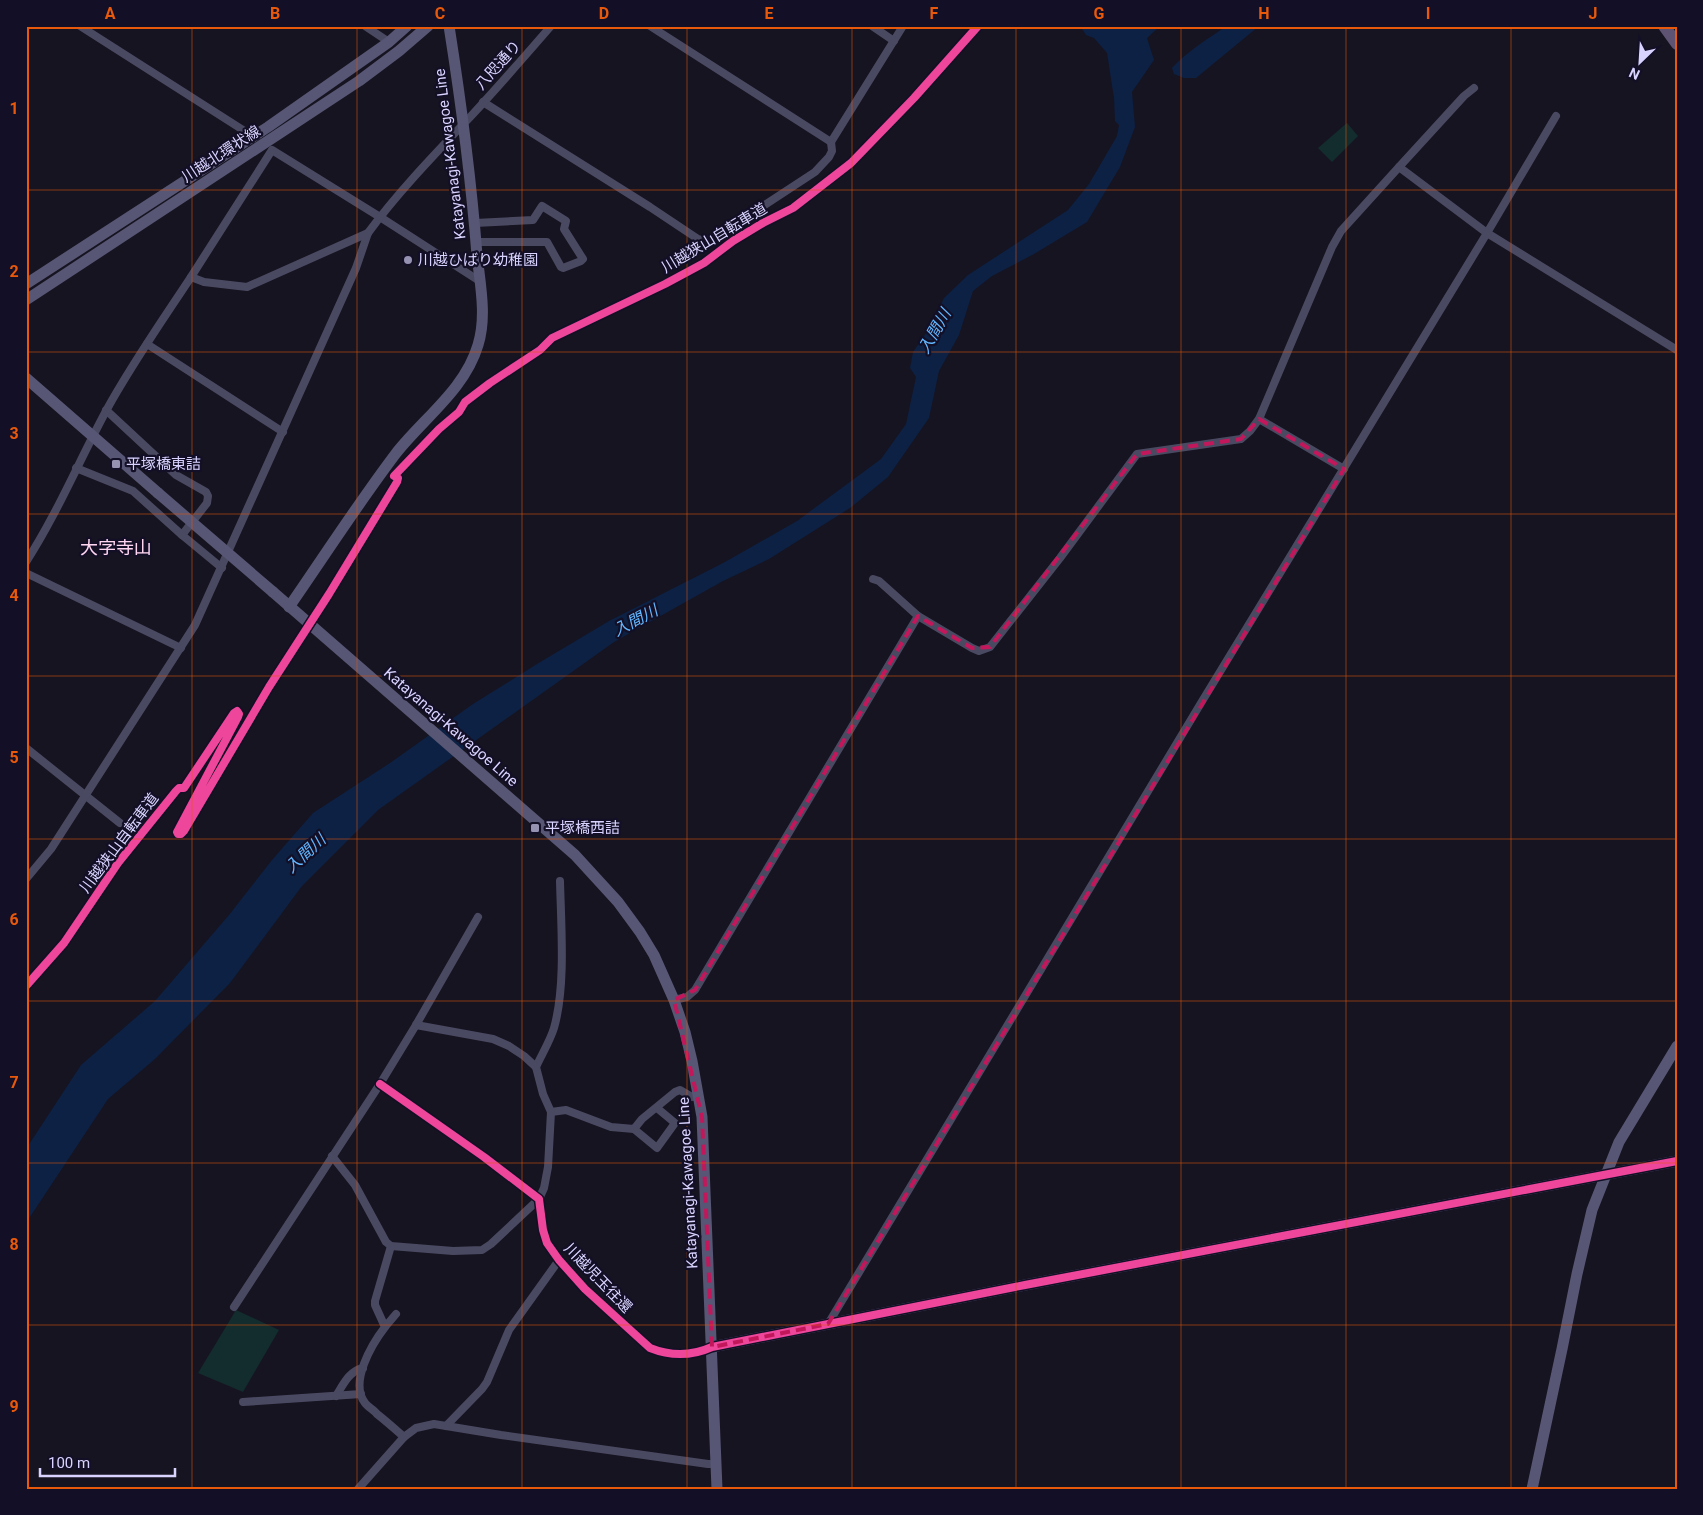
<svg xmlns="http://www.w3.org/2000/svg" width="1703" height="1515" font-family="Roboto,'Noto Sans JP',sans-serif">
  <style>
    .green { fill: #132c2d }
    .water { fill: #0d2144 }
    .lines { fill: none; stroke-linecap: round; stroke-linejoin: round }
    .street { stroke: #4a4962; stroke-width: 8 }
    .secondary { stroke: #575674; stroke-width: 11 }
    .primary { stroke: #5e5373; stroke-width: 12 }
    .secondary-bridge { stroke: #575674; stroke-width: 11 }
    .cycleway-casing { stroke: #130f26; stroke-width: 11 }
    .cycleway { stroke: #ed469a; stroke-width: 8 }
    .marked { fill: none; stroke: #c2185b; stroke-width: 4; stroke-dasharray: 10 6; stroke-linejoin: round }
    .grid { fill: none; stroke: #e8590c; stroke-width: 1; stroke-opacity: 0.55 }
    .poi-dot { fill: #9591b1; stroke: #130f26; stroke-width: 2 }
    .labels { text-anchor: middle; stroke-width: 4.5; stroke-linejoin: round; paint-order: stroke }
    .street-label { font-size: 15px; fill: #d9d4ff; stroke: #130f26 }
    .poi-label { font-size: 15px; fill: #d9d4ff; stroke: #130f26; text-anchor: start }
    .water-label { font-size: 16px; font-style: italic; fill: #62b6ff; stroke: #130f26 }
    .quarter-label { font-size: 18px; fill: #ffd6f0; stroke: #130f26 }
    .neatline { fill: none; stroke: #e8590c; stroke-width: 2 }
    .grid-label { font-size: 16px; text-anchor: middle; font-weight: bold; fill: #e8590c }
  </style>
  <rect width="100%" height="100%" fill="#161421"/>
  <g class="green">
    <polygon points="1347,123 1358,136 1332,162 1318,148"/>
    <polygon points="236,1310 279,1330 243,1392 198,1373"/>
  </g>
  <g class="water">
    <polygon points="1080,26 1160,26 1147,38 1154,60 1132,92 1135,127 1120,167 1087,222 1034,254 992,276 973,291 959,335 939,371 929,418 888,477 850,508 769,559 723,581 614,642 378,810 302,886 230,983 155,1059 108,1099 26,1223 26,1149 81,1065 155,1001 229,915 272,860 313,813 390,763 473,704 537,664 609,621 725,562 797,521 881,459 906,424 916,377 910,368 913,352 929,329 944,298 968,275 1068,210 1089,184 1117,136 1119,125 1115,121 1114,98 1107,53 1094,38 1086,35"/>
    <path d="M 1227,26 L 1259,26 L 1196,78 L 1184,78 L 1174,74 L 1172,68 C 1188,51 1207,39 1227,26 Z"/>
  </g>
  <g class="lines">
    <g class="street">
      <polyline points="80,26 243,130"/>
      <polyline points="365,26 389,42"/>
      <polyline points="650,26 831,142 903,26"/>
      <polyline points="872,26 894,41"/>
      <path d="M 483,102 L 650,207 L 698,239 C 706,242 712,239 719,235 L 815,172 L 829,157 L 832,151 L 831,142"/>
      <polyline points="1399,167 1464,96 1474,88"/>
      <polyline points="475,223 533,220 542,206 566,221 564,229 583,259 581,261 563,268 561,267 547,242 476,242"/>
      <polyline points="191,277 272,150 380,217 481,282"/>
      <polyline points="147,344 283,432"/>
      <polyline points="106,410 176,475 206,492 208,496 207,503 182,535"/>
      <polyline points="1259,419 1344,469"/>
      <polyline points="76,468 133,491 182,535 222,568"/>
      <path d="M 26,562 C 57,514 79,461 106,411 C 131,365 162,321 191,277 L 204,282 L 247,287 L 368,233 C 399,191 436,153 472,115 C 499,86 525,56 551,26"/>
      <polyline points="26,573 181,648"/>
      <polyline points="873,579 879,581 918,616 972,648 979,651 990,647 1060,558 1137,454 1241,439 1250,431 1259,419 1332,247 1341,231 1399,167 1487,233 1677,350"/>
      <polyline points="26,748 120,823"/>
      <polyline points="26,879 51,849 195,625 356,268 368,233"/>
      <path d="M 560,881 C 561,925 566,986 554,1028 C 550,1041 542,1054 536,1067 L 543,1094 L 551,1112 L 566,1110 L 611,1127 L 634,1129 L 642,1119 L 675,1092 L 680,1090 L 692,1097 L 699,1096"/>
      <polyline points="674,1000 687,997 695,990 918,616"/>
      <polyline points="416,1025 493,1039 509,1046 524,1056 536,1067"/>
      <path d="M 380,1084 L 484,1157 L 539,1199 L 543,1230 L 547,1243 L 559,1260 L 585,1289 L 650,1348 C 670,1356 692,1356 712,1347"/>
      <polyline points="634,1129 657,1148 675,1123 657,1108"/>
      <polyline points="332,1156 355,1185 386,1242 391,1246 453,1251 482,1250 491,1244 539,1199 544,1188 548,1167 551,1112"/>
      <path d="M 391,1246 L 375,1301 L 375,1305 L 385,1327 C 372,1344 349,1382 365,1403 C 368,1407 374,1410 377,1414 C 386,1421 395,1429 404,1437"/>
      <polyline points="234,1307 380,1084 416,1025 478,917"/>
      <polyline points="828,1324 1201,703 1487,233 1556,116"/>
      <polyline points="385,1327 396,1314"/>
      <path d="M 336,1396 C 343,1385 349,1371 363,1368"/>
      <polyline points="243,1402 361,1394"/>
      <polyline points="446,1426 482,1389 487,1382 509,1330 559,1260"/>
      <polyline points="358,1489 404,1437 416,1428 434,1424 501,1435 708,1464 716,1464"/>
    </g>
    <g class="secondary">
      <polyline points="26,284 268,127 389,42 407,26"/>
      <polyline points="26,300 359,81 399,51 428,26"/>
      <polyline points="26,378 158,493"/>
      <polyline points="273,592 575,855 618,902 640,932 654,955 674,1000 685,1032 692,1061 702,1117 717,1489"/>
      <path d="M 289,607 C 325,555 359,502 397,452 C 425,417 465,389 478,345 C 487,316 480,284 477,255 C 471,178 461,102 449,26"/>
      <polyline points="712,1347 1025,1285 1677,1161"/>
      <polyline points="1532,1489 1562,1349 1577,1274 1592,1210 1619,1142 1677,1046"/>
    </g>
    <polyline class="primary" points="1664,26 1677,44"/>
    <polyline class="secondary-bridge" points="158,493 273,592"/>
    <defs>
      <g id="cycleway">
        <polyline points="26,986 64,943 118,863 176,791 179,788 184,788 234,713 237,711 239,714 238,717 177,832 178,834 181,834 184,831 269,687 329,594 397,482 398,478 394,476 439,429 459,412 465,402 490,383 540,350 552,338 665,284 704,263 733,241 763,223 793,208 851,163 914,98 978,26"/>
        <path d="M 380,1084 L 484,1157 L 539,1199 L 543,1230 L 547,1243 L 559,1260 L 585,1289 L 650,1348 C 670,1356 692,1356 712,1347 L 1025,1285 L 1677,1161"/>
      </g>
    </defs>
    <use href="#cycleway" class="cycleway-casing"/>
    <use href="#cycleway" class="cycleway"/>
  </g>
  <path class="marked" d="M 1259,419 L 1344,469 L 828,1324 L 712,1347 L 702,1117 L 674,1000 L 695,990 L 918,616 L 972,648 L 990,647 L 1137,454 L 1241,439 Z"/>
  <path class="grid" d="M 192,26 L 192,1489M 357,26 L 357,1489M 522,26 L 522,1489M 687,26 L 687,1489M 852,26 L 852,1489M 1016,26 L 1016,1489M 1181,26 L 1181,1489M 1346,26 L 1346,1489M 1511,26 L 1511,1489M 26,190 L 1677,190M 26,352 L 1677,352M 26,514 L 1677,514M 26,676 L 1677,676M 26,839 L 1677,839M 26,1001 L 1677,1001M 26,1163 L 1677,1163M 26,1325 L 1677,1325"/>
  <g class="poi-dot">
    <circle cx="408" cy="260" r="5"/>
    <rect x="111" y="459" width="10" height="10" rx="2.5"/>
    <rect x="530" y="823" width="10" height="10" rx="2.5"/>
  </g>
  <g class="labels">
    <g class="street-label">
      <text transform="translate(498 65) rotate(-48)" y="5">八咫通り</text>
      <text transform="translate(221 154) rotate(-33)" y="5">川越北環状線</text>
      <text transform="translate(450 154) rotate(-97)" y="5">Katayanagi-Kawagoe Line</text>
      <text transform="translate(714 238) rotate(-31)" y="5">川越狭山自転車道</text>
      <text transform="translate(451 727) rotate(41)" y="5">Katayanagi-Kawagoe Line</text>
      <text transform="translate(119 843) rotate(-53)" y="5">川越狭山自転車道</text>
      <text transform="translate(688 1183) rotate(-93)" y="5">Katayanagi-Kawagoe Line</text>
      <text transform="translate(598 1278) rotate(46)" y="5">川越児玉往還</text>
    </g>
    <g class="poi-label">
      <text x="418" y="265">川越ひばり幼稚園</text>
      <text x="126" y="469">平塚橋東詰</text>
      <text x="545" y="833">平塚橋西詰</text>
    </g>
    <g class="water-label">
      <text transform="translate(934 331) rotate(-60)" y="6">入間川</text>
      <text transform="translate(635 620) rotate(-28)" y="6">入間川</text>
      <text transform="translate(305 853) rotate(-43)" y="6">入間川</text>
    </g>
    <g class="quarter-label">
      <text x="116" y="554">大字寺山</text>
    </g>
  </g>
  <rect width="1703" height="1515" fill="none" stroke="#130f26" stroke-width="55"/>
  <g transform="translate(1640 62) rotate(205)" stroke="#130f26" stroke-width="4" paint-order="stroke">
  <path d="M0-4L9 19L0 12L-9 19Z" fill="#d9d4ff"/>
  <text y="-8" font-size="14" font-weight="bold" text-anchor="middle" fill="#d9d4ff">N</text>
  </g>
  <path d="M40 1468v8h135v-8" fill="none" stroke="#d9d4ff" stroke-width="2.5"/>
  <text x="48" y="1468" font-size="15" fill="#d9d4ff" stroke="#130f26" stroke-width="4" paint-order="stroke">100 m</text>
  <rect x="28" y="28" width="1648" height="1460" class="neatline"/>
  <g class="grid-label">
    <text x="110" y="19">A</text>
    <text x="275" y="19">B</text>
    <text x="440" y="19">C</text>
    <text x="604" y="19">D</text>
    <text x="769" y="19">E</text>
    <text x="934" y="19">F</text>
    <text x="1099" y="19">G</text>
    <text x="1264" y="19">H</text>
    <text x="1428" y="19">I</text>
    <text x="1593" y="19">J</text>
    <text x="14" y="114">1</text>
    <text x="14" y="277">2</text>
    <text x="14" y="439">3</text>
    <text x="14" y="601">4</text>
    <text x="14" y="763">5</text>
    <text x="14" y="925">6</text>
    <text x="14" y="1088">7</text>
    <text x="14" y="1250">8</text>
    <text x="14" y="1412">9</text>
  </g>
</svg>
